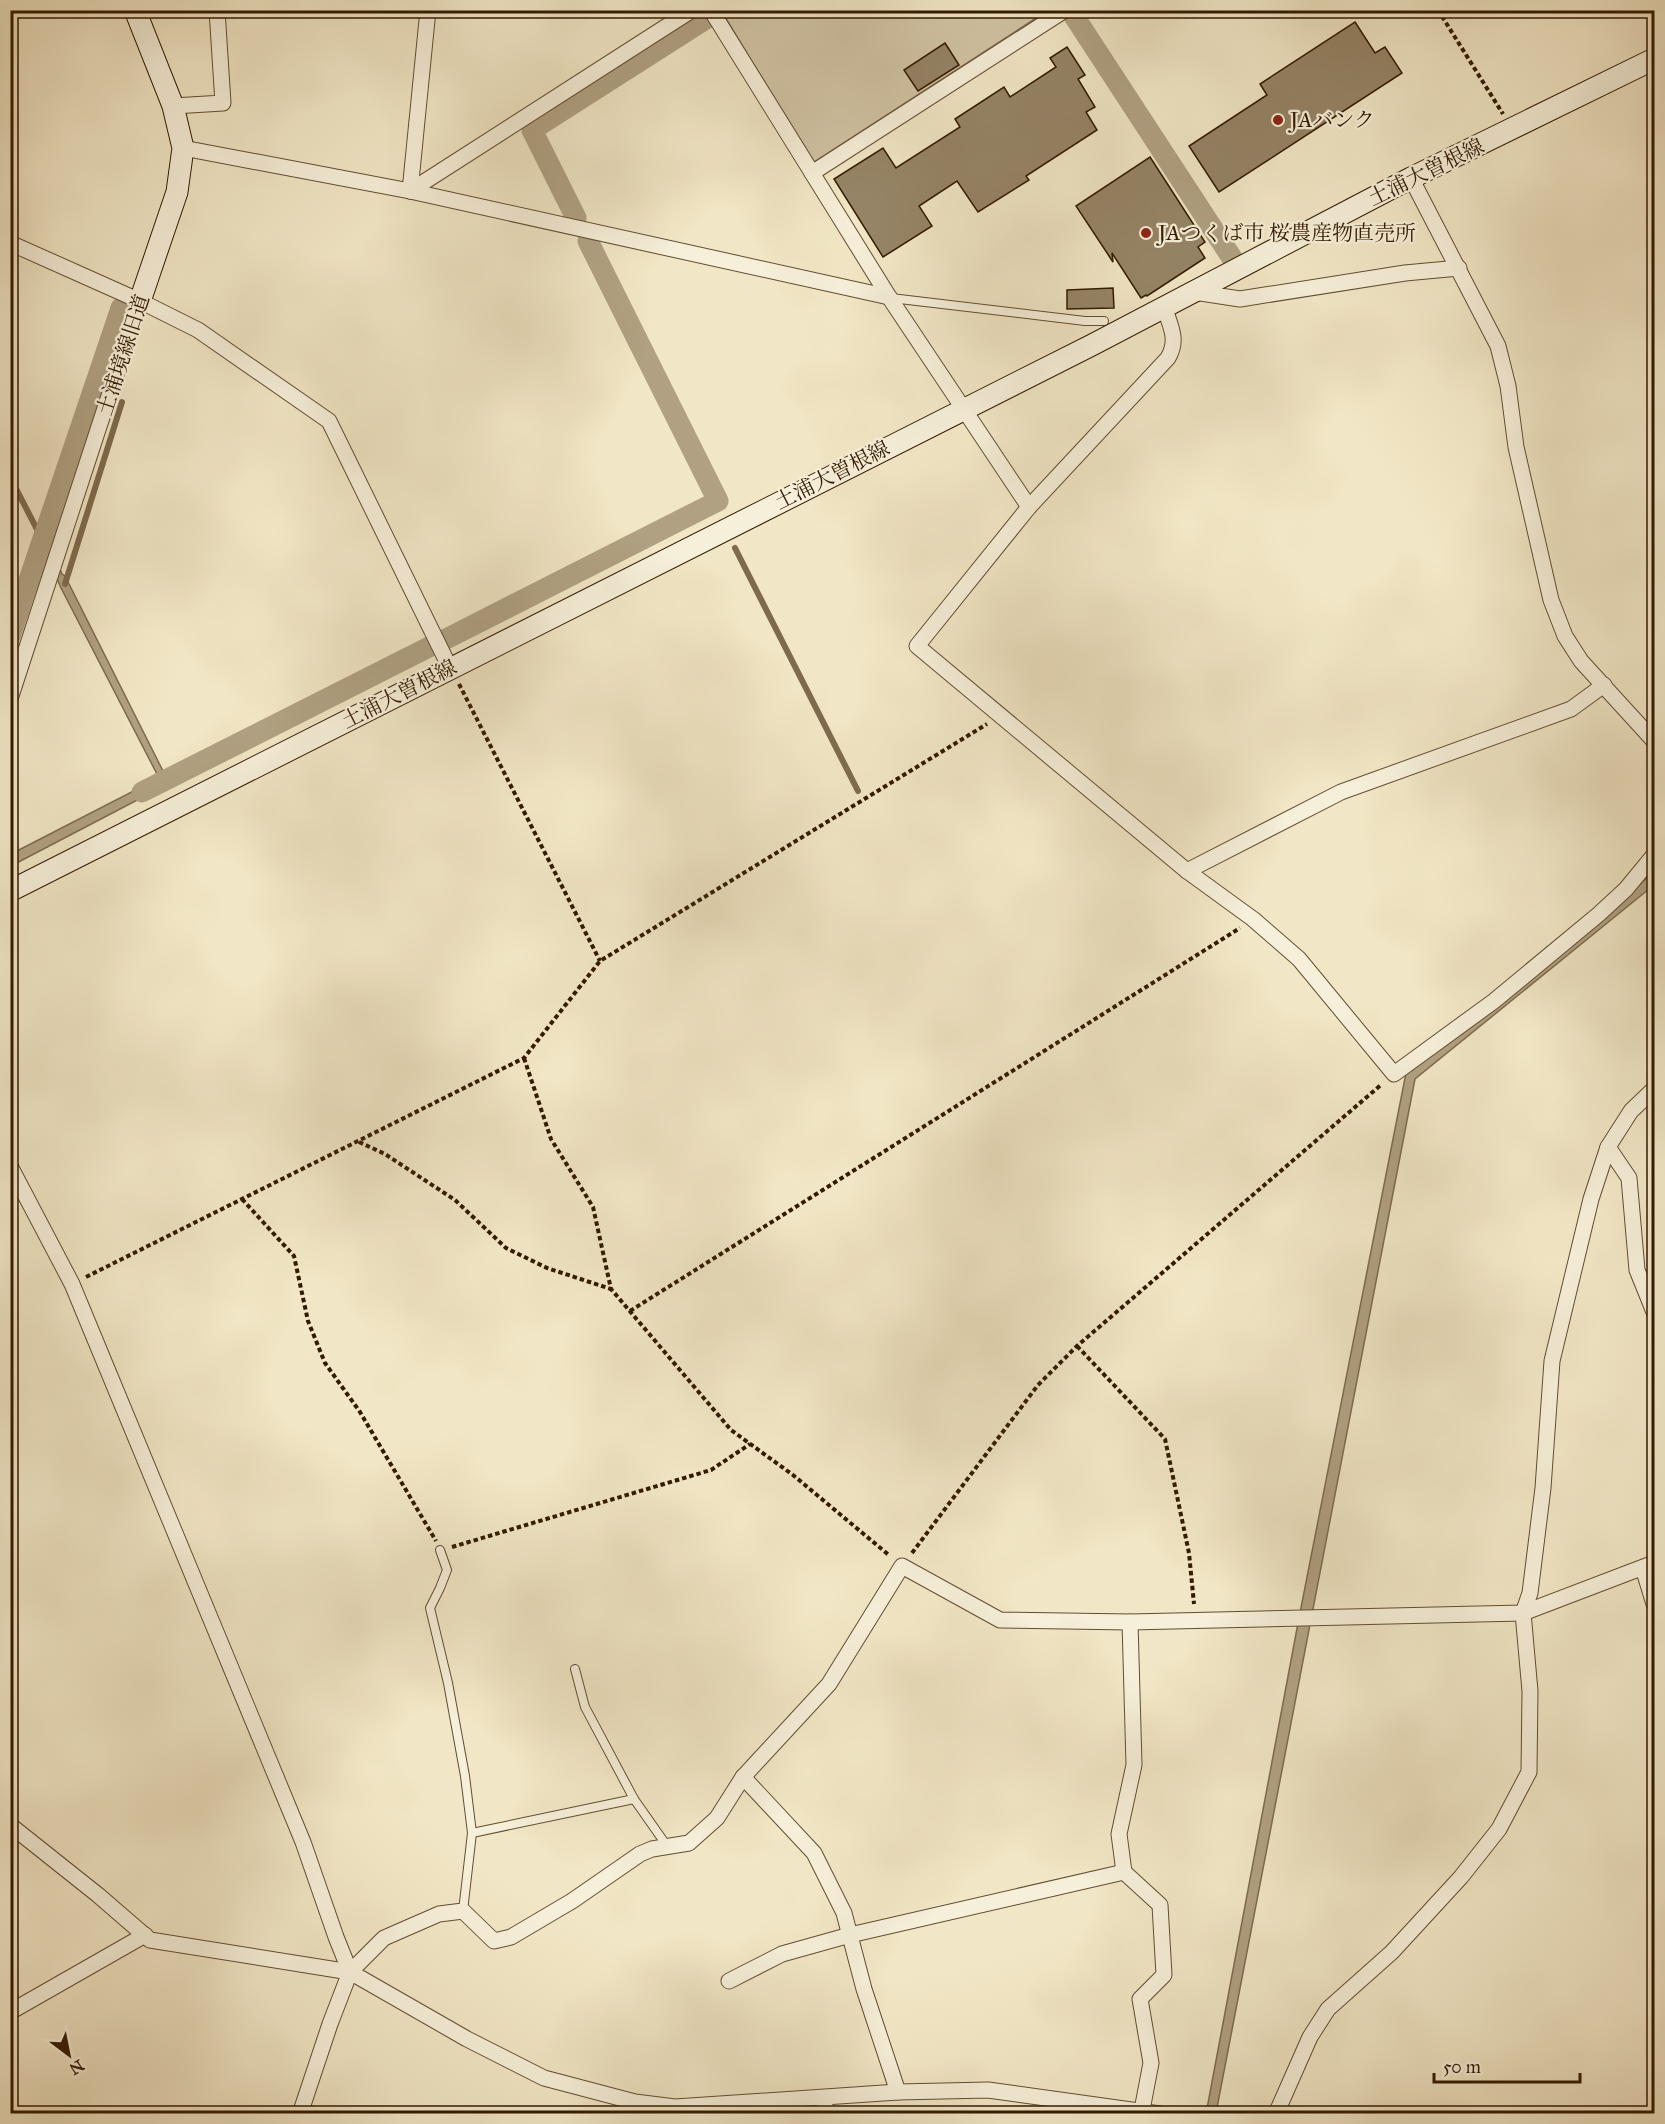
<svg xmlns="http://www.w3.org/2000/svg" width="1665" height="2124" font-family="'IM FELL Great Primer','Noto Serif JP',serif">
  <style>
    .green { fill: #d1c3a4; stroke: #826e52; stroke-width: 1.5 }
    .water { fill: #b0a182; stroke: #7e6b4e; stroke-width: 1.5 }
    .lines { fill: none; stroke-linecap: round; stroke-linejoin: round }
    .stream { stroke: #7e6b4e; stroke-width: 6 }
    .canal { stroke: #b0a182; stroke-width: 21 }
    .building { fill: #958466; stroke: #321a00; stroke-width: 1.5 }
    .lane-casing { stroke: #624d31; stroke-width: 10 }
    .street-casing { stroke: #624d31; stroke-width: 17 }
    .secondary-casing { stroke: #321a00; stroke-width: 23 }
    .path { stroke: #321a00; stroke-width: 4; stroke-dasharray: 4.5 3; stroke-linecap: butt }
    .lane { stroke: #f6efd9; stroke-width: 8 }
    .street { stroke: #f6efd9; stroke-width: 15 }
    .secondary { stroke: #f6efd9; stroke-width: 21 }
    .poi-dot { fill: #8f2418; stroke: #f6efd9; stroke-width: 2 }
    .labels { text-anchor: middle; stroke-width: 4.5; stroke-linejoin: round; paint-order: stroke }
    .poi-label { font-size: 21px; fill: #321a00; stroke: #f6efd9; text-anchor: start }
    .street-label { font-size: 21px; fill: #321a00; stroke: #f6efd9 }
  </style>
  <rect width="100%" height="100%" fill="#f1e6c5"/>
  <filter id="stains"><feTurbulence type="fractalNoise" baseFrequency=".00333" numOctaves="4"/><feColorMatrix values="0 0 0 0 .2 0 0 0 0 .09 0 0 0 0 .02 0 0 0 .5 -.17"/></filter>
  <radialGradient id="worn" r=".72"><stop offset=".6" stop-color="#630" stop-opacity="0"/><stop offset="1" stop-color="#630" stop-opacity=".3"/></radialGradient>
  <polygon class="green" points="734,10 1047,11 813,163 725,17"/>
  <g class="water">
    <polygon points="42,534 50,544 62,574 65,576 165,775 166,785 11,866 11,854 159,778 61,588 45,551 43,551 38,542"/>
    <polygon points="1654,872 1654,885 1415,1079 1216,2113 1206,2114 1298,1623 1406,1073 1568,946"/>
  </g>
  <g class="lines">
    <g class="stream">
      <polyline points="10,477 44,543"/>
      <polyline points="735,548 858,791"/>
      <polyline points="65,584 122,402"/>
    </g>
    <g class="canal">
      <polyline points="1072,13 1232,258"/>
      <polyline points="576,218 532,130 720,10"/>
      <polyline points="10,636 121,308"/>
      <polyline points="444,640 718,501 588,241"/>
      <polyline points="142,792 429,647"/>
    </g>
  </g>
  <g class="building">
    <polygon points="1355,22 1375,53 1385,47 1402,73 1219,192 1189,146 1267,95 1260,84"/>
    <polygon points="945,43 959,65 918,91 904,70"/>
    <polygon points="1067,47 1085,75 1078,79 1095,107 1086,112 1097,130 1026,176 1029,180 978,212 957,181 919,206 932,226 883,257 834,179 883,148 896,168 960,127 955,119 1004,87 1010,97 1056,67 1050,58"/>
    <polygon points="1150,157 1205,242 1198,247 1205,258 1147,296 1146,295 1141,298 1112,253 1113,262 1076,206"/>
    <polygon points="1113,288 1114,308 1067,309 1067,290"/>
  </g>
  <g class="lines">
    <defs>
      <g id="lane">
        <polyline points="891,298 1085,321 1104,321"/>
        <polyline points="440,1550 447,1570 440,1588 430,1608 448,1683 465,1776 472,1833 463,1911"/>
        <polyline points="575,1669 585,1707 634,1799 667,1846"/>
        <polyline points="472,1833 634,1799"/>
      </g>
      <g id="street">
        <polyline points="711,10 889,297 1029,507"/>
        <polyline points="173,106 223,103 217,10"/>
        <polyline points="183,148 410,191 889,297"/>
        <polyline points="812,173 1065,10"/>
        <polyline points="1411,178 1498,346 1508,386 1516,447 1551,600 1565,636 1581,661 1654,741"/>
        <polyline points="410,191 692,10"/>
        <polyline points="410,191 428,10"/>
        <polyline points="10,243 140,301 198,330 329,421 450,668"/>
        <polyline points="1194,292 1240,299 1405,273 1459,268"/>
        <path d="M 1164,306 C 1170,326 1179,339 1168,358 L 1029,507 L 917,646 L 1187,871 L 1253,919 L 1299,959 L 1394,1074 L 1494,1001 L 1599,914 L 1626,889 L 1654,855"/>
        <polyline points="10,699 140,301"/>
        <polyline points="1187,871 1341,792 1571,709 1604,685"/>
        <polyline points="1608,1147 1629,1178 1637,1270 1654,1312"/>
        <polyline points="10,1166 72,1284 303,1842 336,1937 350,1972"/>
        <polyline points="1643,1568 1654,1604"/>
        <polyline points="1130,1622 1134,1765 1119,1834 1124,1872 1160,1905 1164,1975 1140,1999 1151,2063 1142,2110"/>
        <polyline points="743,1777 814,1853 844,1913 864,1989 898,2092"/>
        <polyline points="10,1825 98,1895 150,1940 350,1972 467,2039 544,2078 635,2102 675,2107 898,2092 988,2090 1160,2114"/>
        <polyline points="729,1981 782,1954 850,1935 1124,1872"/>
        <polyline points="10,2012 145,1935"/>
        <polyline points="824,2098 826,2114"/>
        <polyline points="300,2114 330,2024 350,1972 384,1938 439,1914 463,1911 494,1941 511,1937 572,1901 640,1854 652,1849 689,1843 717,1818 743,1777 829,1684 902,1566 1000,1620 1130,1622 1523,1613 1654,1563"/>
        <polyline points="1276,2114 1310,2037 1328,2009 1392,1952 1461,1877 1499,1829 1529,1772 1530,1691 1523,1613 1530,1593 1543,1488 1552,1361 1591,1199 1608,1147 1631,1111 1654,1089"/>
      </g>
      <g id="secondary">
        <polyline points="135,10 173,106 183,148 177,192 140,301"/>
        <polyline points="10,891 1092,345 1411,178 1654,59"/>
      </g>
    </defs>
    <use href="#lane" class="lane-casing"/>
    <use href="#street" class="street-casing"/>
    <use href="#secondary" class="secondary-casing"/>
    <g class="path">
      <polyline points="1438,10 1503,114"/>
      <polyline points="459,684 600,961"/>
      <polyline points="524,1058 551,1139 593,1207 611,1289 731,1430 793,1475 890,1556"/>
      <polyline points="359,1142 385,1154 455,1200 506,1248 547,1268 611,1289"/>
      <polyline points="242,1199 294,1256 308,1321 325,1363 360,1412 436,1541"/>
      <polyline points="86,1277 524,1058 600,961 987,724"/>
      <polyline points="630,1311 1240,928"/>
      <polyline points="1077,1346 1165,1439 1189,1553 1194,1604"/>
      <polyline points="452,1547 711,1470 750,1444"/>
      <polyline points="912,1553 1038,1385 1077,1346 1382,1084"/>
    </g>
    <use href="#lane" class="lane"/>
    <use href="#street" class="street"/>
    <use href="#secondary" class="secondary"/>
  </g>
  <g class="poi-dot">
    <circle cx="1278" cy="120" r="6"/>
    <circle cx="1146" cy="233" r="6"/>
  </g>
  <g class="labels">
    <g class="poi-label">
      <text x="1290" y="127">JAバンク</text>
      <text x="1158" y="240">JAつくば市 桜農産物直売所</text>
    </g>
    <g class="street-label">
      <text transform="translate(1426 172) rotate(-26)" y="7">土浦大曽根線</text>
      <text transform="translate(123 355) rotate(-72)" y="7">土浦境線旧道</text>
      <text transform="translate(832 475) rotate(-27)" y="7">土浦大曽根線</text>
      <text transform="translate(399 694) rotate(-27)" y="7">土浦大曽根線</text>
    </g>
  </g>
  <rect width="1665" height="2124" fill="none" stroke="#f1e6c5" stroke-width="36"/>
  <rect x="12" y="12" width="1641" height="2100" fill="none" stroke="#321a00" stroke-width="3"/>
  <rect x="18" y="18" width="1629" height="2088" fill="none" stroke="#321a00" stroke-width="1.5"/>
  <g transform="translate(69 2055) rotate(148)" stroke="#f6efd9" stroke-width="4.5" paint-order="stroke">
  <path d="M0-4.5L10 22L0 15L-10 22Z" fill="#321a00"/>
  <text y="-9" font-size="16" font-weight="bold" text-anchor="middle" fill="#321a00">N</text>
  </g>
  <path d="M1434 2073v9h146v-9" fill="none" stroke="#321a00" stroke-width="3"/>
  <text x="1443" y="2073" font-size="18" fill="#321a00" stroke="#f6efd9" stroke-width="4.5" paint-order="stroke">50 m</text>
  <rect width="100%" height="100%" filter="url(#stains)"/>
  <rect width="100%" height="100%" fill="url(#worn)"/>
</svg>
